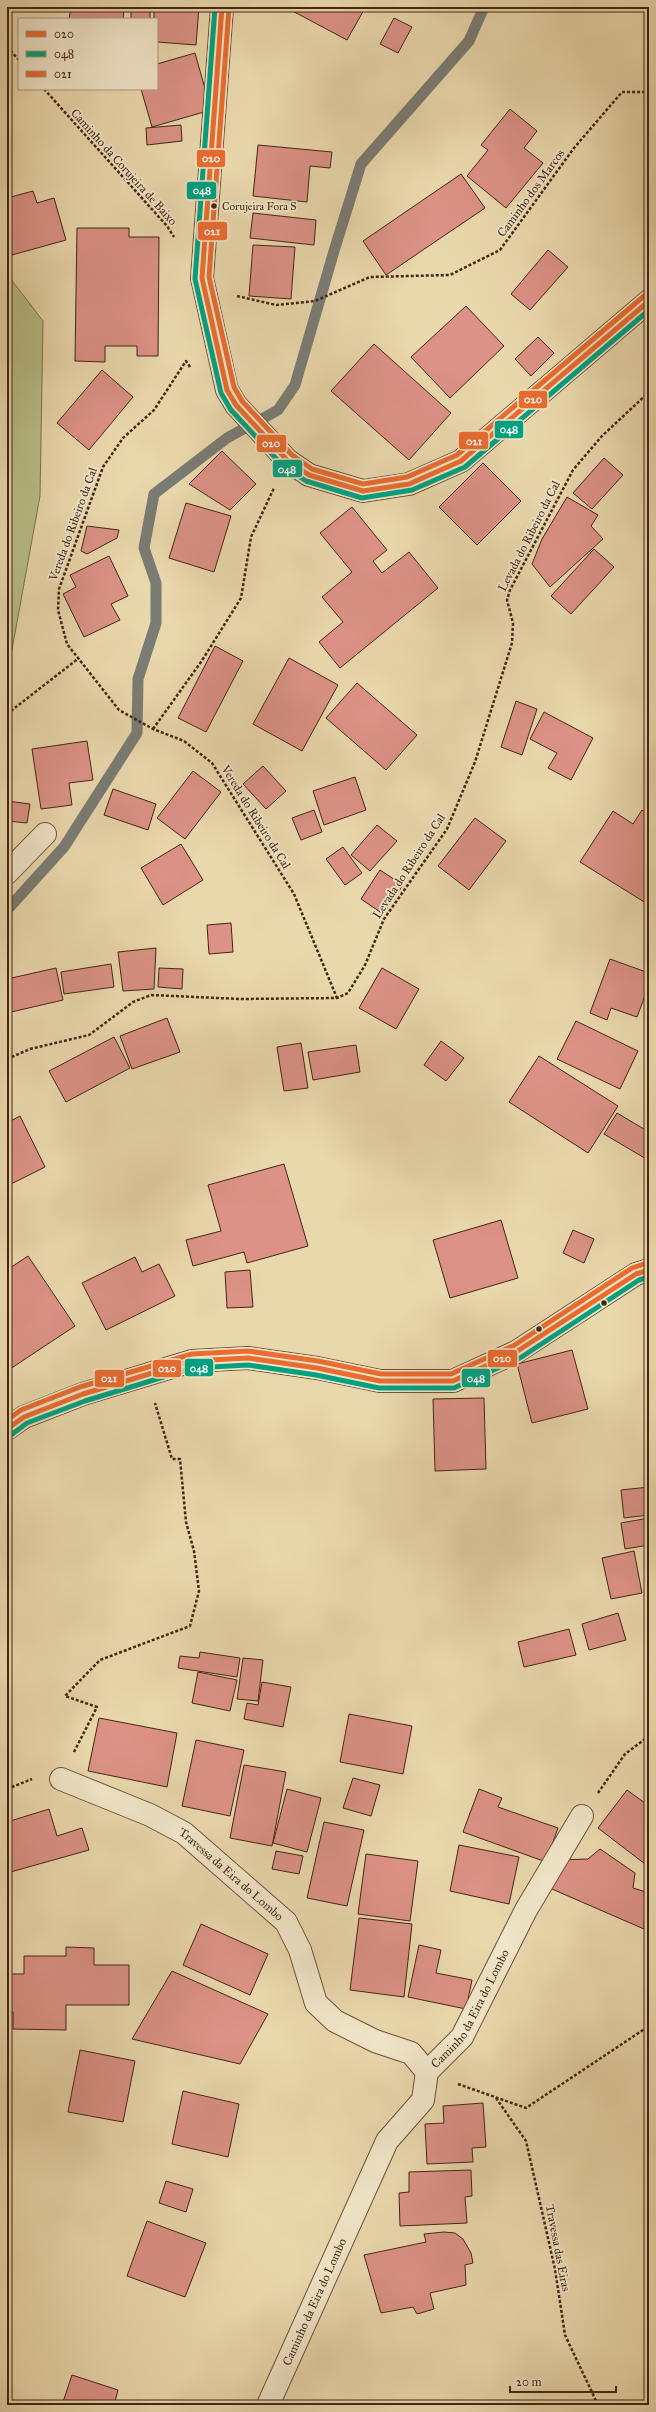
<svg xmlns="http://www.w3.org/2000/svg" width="656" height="2412" font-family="'IM FELL Great Primer',serif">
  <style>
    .green { fill: #b8be89; stroke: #7e724e }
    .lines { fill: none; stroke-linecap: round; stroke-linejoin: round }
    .stream { stroke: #7a7c75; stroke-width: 11 }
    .building { fill: #dc9286; stroke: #442513 }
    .minor-casing { stroke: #6e523a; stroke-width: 24 }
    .path { stroke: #442513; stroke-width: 2.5; stroke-dasharray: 3 2; stroke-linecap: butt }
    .minor { stroke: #f1e6ca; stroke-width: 22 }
    .bus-1-casing { stroke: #f1e6ca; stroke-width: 8 }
    .bus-2-casing { stroke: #f1e6ca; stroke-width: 8 }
    .bus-3-casing { stroke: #f1e6ca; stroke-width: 8 }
    .bus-1 { stroke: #ea6c30; stroke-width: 5 }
    .bus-2 { stroke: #03a180; stroke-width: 5 }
    .bus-3 { stroke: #ea6c30; stroke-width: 5 }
    .bus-dot { fill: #442513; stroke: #f1e6ca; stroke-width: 1.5 }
    .labels { text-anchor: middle; stroke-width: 3.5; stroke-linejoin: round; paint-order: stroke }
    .bus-label { font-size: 11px; fill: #442513; stroke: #f1e6ca; text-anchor: start }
    .street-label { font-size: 12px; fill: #442513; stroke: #f1e6ca }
    .line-badge { stroke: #f1e6ca; stroke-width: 1.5 }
    .badge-label { font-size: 11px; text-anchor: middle; font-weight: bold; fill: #fff }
  </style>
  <rect width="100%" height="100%" fill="#ead8ad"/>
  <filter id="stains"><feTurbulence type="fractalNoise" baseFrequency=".005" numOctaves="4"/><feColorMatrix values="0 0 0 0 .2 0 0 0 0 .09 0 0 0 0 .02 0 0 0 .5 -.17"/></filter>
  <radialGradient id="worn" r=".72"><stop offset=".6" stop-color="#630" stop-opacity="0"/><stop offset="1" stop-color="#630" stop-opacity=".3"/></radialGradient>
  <polygon class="green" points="7,274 43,321 40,496 7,677"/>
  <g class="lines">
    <polyline class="stream" points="7,910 64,847 137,733 138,679 156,623 156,583 144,548 154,494 227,438 278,410 295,385 334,251 361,164 469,41 484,7"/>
  </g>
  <g class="building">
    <polygon points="71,7 112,7 124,9 123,19 69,19"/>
    <rect x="131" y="7" width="19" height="12"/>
    <polygon points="154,7 199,7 196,45 157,42 157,19 154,19"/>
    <polygon points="285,7 363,7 365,8 347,40"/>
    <polygon points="394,18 412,27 398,53 380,44"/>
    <polygon points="195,53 211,110 152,127 141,89 157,89 157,64"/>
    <polygon points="510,109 537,131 524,148 543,163 506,208 467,176 488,150 481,145"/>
    <polygon points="181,125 182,141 147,145 146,128"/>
    <polygon points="258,145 332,152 330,168 310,166 307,202 253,196"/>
    <polygon points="461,174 485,208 386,275 363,241"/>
    <polygon points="33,191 37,203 54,198 66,240 12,255 7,238 7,198"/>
    <polygon points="253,213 316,220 314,245 250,238"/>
    <polygon points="77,228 129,228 129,237 159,237 158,356 137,356 137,346 105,346 105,362 75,361"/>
    <polygon points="253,245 295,247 291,299 249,296"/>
    <polygon points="548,250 568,267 530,310 511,294"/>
    <polygon points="466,306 504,346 450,398 411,357"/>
    <polygon points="538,337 554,353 531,376 515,359"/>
    <polygon points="374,344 451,413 409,460 331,391"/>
    <polygon points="102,370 133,397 89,450 57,423"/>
    <polygon points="222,451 256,484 230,510 189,484"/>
    <polygon points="604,458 623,475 592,509 573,493"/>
    <polygon points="483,463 521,501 477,545 439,507"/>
    <polygon points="567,497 598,515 591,526 603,539 550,587 532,564 542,539"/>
    <polygon points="186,503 231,516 214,572 169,558"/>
    <polygon points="352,507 387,550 373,561 382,573 409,552 438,588 340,668 319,642 343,622 322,597 352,572 320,533"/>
    <polygon points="87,526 119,530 117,538 87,554 81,551"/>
    <polygon points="594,549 614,567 571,614 551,596"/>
    <polygon points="109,556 128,596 111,604 120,620 84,637 63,594 76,587 70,575"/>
    <polygon points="215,646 243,661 206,732 178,718"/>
    <polygon points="289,658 338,685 302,751 253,724"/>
    <polygon points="357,683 417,735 386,770 326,718"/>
    <polygon points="516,701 537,709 522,755 501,747"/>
    <polygon points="544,712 593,738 571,780 548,768 557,753 530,739"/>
    <polygon points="87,741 93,780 69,783 72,805 41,809 32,749"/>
    <polygon points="263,766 286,791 266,809 243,784"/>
    <polygon points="193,771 221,792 185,839 157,818"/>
    <polygon points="355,777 366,810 324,825 313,791"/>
    <polygon points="113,789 156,804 148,830 104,815"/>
    <polygon points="7,801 30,804 27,823 7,821"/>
    <polygon points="314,810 322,832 301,840 292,818"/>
    <polygon points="642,810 649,815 649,905 580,862 613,811 633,824"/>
    <polygon points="475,818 506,841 469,890 438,866"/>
    <polygon points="377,825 397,841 370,871 351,855"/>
    <polygon points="181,844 203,880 163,905 141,868"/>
    <polygon points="343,847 362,873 345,885 326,859"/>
    <polygon points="380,870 403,885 383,914 361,899"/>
    <polygon points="231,923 233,952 209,954 207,925"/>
    <polygon points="156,948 154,989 123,991 118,952"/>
    <polygon points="610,959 649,973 649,985 637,1017 611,1008 607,1020 590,1013"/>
    <polygon points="111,964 114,987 64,994 61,972"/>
    <polygon points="56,968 63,1000 7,1013 7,979"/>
    <polygon points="159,968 183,969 182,989 158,987"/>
    <polygon points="382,968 419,989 396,1029 359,1008"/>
    <polygon points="167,1018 180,1052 132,1069 120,1036"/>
    <polygon points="576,1021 638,1051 620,1089 557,1059"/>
    <polygon points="114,1037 130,1068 66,1102 49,1071"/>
    <polygon points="441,1041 464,1058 446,1081 424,1065"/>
    <polygon points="301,1043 308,1088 284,1091 277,1047"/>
    <polygon points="356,1045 360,1072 313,1080 308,1052"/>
    <polygon points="539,1056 618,1106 588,1153 509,1102"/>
    <polygon points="617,1113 649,1132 648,1160 604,1134"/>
    <polygon points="20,1116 45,1167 7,1186 7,1123"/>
    <polygon points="284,1164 308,1246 247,1263 244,1252 193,1266 186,1240 221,1231 208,1185"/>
    <polygon points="501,1220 518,1278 450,1298 433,1240"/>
    <polygon points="573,1230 594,1239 584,1263 563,1253"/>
    <polygon points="28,1256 75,1326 7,1371 7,1270"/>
    <polygon points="135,1257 142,1272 159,1264 175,1296 106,1330 82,1283"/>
    <polygon points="250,1270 253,1307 227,1308 225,1272"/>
    <polygon points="572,1350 588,1409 532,1423 517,1364"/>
    <polygon points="484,1398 486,1469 435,1471 433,1399"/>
    <polygon points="649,1487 649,1515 624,1518 621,1490"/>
    <polygon points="649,1518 649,1545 625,1549 621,1523"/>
    <polygon points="634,1551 642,1593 611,1599 602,1558"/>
    <polygon points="618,1613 626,1640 589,1650 582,1624"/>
    <polygon points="569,1629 576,1655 524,1667 518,1642"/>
    <polygon points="200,1652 240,1658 237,1677 178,1668 180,1656 199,1658"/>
    <polygon points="243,1658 263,1660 258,1701 237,1699"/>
    <polygon points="198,1672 237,1680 230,1711 192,1703"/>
    <polygon points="262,1682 291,1687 283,1727 244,1719 247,1703 258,1705"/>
    <polygon points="349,1714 412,1726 403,1774 340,1762"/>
    <polygon points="99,1718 177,1733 167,1787 88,1771"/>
    <polygon points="196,1740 244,1750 230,1816 182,1806"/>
    <polygon points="244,1765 286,1772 272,1846 230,1838"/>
    <polygon points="353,1778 380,1785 371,1816 343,1808"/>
    <polygon points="287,1789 321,1798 307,1852 273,1843"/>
    <polygon points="479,1789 502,1798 498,1807 558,1828 546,1862 463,1832"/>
    <polygon points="627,1790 649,1806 649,1859 645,1864 598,1828"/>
    <polygon points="49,1809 57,1836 82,1828 89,1850 7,1873 7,1822"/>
    <polygon points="324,1822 364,1830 347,1906 307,1898"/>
    <polygon points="459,1845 519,1857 509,1904 450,1891"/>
    <polygon points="600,1849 635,1873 633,1888 646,1892 644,1929 545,1886 558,1860 588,1859"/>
    <polygon points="276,1851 303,1856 299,1874 272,1869"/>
    <polygon points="366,1854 418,1861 410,1921 358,1914"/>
    <polygon points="359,1918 412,1924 404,1997 350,1990"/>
    <polygon points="201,1924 268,1954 250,1995 183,1965"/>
    <polygon points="419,1945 441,1950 436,1973 472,1980 466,2009 408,1997"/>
    <polygon points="66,1947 94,1948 94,1965 129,1965 129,2005 66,2005 66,2030 13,2029 13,2012 7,2012 7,1974 24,1974 24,1956 66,1956"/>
    <polygon points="172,1971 268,2014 240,2064 132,2039"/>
    <polygon points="80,2050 135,2061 123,2122 68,2112"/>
    <polygon points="183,2091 239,2104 228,2157 172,2144"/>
    <polygon points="483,2103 486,2147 472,2148 473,2162 427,2164 425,2124 444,2123 443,2106"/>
    <polygon points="471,2170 472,2196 465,2197 467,2223 400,2226 399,2193 409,2192 409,2172"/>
    <polygon points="166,2181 193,2189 186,2212 159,2203"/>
    <polygon points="147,2221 206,2243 185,2297 127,2276"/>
    <polygon points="444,2232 455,2233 463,2239 471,2253 473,2263 465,2265 466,2285 430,2293 434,2309 417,2314 413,2307 381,2313 364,2255 426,2242 424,2234"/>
    <polygon points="72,2375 118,2390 114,2405 62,2405"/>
  </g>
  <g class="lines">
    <defs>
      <g id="minor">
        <polyline points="222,7 202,278 227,390 236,405 287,460 309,475 363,491 409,484 461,461 649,301"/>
        <polyline points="7,873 45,834"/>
        <polyline points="7,1429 24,1417 83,1394 192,1361 248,1358 317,1368 380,1381 453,1381 516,1352 636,1274 649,1270"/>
        <path id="s1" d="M 61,1779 L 150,1815 L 184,1833 L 286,1922 L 300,1950 L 316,2003 L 335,2021 L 375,2041 L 411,2053 L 427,2072"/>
        <path id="s2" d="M 268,2405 L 387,2141 L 423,2100 L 427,2072 L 462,2037 L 526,1910 L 582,1816"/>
      </g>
    </defs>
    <use href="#minor" class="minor-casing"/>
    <g class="path">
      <polyline points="7,47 19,60"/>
      <polyline points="44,89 167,226 174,237"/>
      <polyline points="237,296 276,305 315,301 370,277 450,275 500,250 574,148 622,92 649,92"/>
      <polyline points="190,367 186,361 154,410 123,438 103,467 59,589 58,610 67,644 119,710 153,729 184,741 212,763 294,894 337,998"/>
      <polyline points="7,714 79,658"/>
      <polyline points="153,729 201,662 241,598 251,537 274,488"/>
      <polyline points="7,1059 30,1049 89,1035 133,1002 151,995 240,999 337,998 348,993 365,965 384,919 447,829 475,762 512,643 513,623 507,600 510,590 573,470 602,436 649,392"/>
      <polyline points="74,1752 97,1707 65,1696 100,1660 190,1626 199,1591 194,1551 186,1522 180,1459 172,1459 155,1403"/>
      <polyline points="7,1789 32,1779"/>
      <polyline points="598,1793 625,1754 649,1736"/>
      <polyline points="458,2084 526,2108 649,2026"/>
      <polyline points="496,2098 526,2141 555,2269 565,2335 598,2405"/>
    </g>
    <use href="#minor" class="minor"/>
    <defs>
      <g id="bus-1">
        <polyline points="222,7 202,278 227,390 236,405 287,460 309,475 363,491 409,484 461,461 649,301"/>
        <polyline points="7,1429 24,1417 83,1394 192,1361 248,1358 317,1368 380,1381 453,1381 516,1352 636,1274 649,1270"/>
      </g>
      <g id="bus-2">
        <polyline points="215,7 195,279 221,393 231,410 283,466 306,481 362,498 412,490 465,467 649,310"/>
        <polyline points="11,1435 27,1423 85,1401 193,1368 248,1365 316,1375 379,1388 454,1388 520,1358 639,1280 649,1277"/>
      </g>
      <g id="bus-3">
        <polyline points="229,8 209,277 234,387 242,401 292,455 312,469 363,484 407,477 457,455 644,296"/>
        <polyline points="7,1420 21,1410 80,1387 192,1354 248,1351 318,1361 381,1374 451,1374 513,1346 632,1268 647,1263"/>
      </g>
    </defs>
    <use href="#bus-1" class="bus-1-casing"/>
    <use href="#bus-2" class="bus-2-casing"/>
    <use href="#bus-3" class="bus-3-casing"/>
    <use href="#bus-1" class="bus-1"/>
    <use href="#bus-2" class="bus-2"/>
    <use href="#bus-3" class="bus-3"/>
  </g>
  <g class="bus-dot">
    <circle cx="214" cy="206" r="3.5"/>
    <circle cx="604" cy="1303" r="3.5"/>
    <circle cx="539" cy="1329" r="3.5"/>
  </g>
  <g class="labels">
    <g class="bus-label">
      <text x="222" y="210">Corujeira Fora S</text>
    </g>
    <g class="street-label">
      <text transform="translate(124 167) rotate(48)" y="4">Caminho da Corujeira de Baixo</text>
      <text transform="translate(531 193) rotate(-54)" y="4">Caminho dos Marcos</text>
      <text transform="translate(73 524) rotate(-70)" y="4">Vereda do Ribeiro da Cal</text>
      <text transform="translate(529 536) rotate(-63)" y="4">Levada do Ribeiro da Cal</text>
      <text transform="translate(256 817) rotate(58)" y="4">Vereda do Ribeiro da Cal</text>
      <text transform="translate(409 866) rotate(-57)" y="4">Levada do Ribeiro da Cal</text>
      <text dy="4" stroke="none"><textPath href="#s1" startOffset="197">Travessa da Eira do Lombo</textPath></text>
      <text dy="4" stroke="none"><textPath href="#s2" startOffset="450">Caminho da Eira do Lombo</textPath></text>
      <text transform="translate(558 2248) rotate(79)" y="4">Travessa das Eiras</text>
      <text dy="4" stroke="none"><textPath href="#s2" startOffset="113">Caminho da Eira do Lombo</textPath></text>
    </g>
  </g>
  <g class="line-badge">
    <rect x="196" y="149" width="30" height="19" rx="4" fill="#ea6c30"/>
    <rect x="186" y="181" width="31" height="19" rx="4" fill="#03a180"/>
    <rect x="197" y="221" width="31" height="20" rx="4" fill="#ea6c30"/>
    <rect x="518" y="390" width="30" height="19" rx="4" fill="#ea6c30"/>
    <rect x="494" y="420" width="30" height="19" rx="4" fill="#03a180"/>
    <rect x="458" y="431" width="31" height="19" rx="4" fill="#ea6c30"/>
    <rect x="256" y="434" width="31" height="19" rx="4" fill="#ea6c30"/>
    <rect x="272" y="459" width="31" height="19" rx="4" fill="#03a180"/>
    <rect x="487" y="1349" width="31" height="19" rx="4" fill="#ea6c30"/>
    <rect x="184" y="1358" width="30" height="19" rx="4" fill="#03a180"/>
    <rect x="152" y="1359" width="30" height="19" rx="4" fill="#ea6c30"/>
    <rect x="461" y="1368" width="30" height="20" rx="4" fill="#03a180"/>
    <rect x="94" y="1369" width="31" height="19" rx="4" fill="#ea6c30"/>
  </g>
  <g class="badge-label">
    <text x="211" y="162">020</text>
    <text x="202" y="194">048</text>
    <text x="212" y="235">021</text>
    <text x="533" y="403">020</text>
    <text x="509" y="433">048</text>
    <text x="474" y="445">021</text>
    <text x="271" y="447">020</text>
    <text x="287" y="473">048</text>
    <text x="502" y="1362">020</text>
    <text x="199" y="1372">048</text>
    <text x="167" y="1372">020</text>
    <text x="476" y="1382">048</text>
    <text x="109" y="1382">021</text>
  </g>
  <rect width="656" height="2412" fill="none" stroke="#ead8ad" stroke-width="24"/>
  <rect x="8" y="8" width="640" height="2396" fill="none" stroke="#442513" stroke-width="2"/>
  <rect x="12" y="12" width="632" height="2388" fill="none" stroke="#442513"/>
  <rect x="18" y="18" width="140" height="72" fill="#f1e6ca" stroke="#ac9981"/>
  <rect x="26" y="31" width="20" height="6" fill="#ea6c30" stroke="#ac9981"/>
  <text x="54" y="38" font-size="12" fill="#442513">020</text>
  <rect x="26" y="51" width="20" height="6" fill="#03a180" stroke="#ac9981"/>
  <text x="54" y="58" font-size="12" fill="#442513">048</text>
  <rect x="26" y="71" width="20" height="6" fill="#ea6c30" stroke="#ac9981"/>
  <text x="54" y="78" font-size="12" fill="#442513">021</text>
  <path d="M510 2386v6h106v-6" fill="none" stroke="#442513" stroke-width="2"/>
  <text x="516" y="2386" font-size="12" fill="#442513" stroke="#f1e6ca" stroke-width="3" paint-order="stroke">20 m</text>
  <rect width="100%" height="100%" filter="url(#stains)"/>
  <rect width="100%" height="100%" fill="url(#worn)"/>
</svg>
